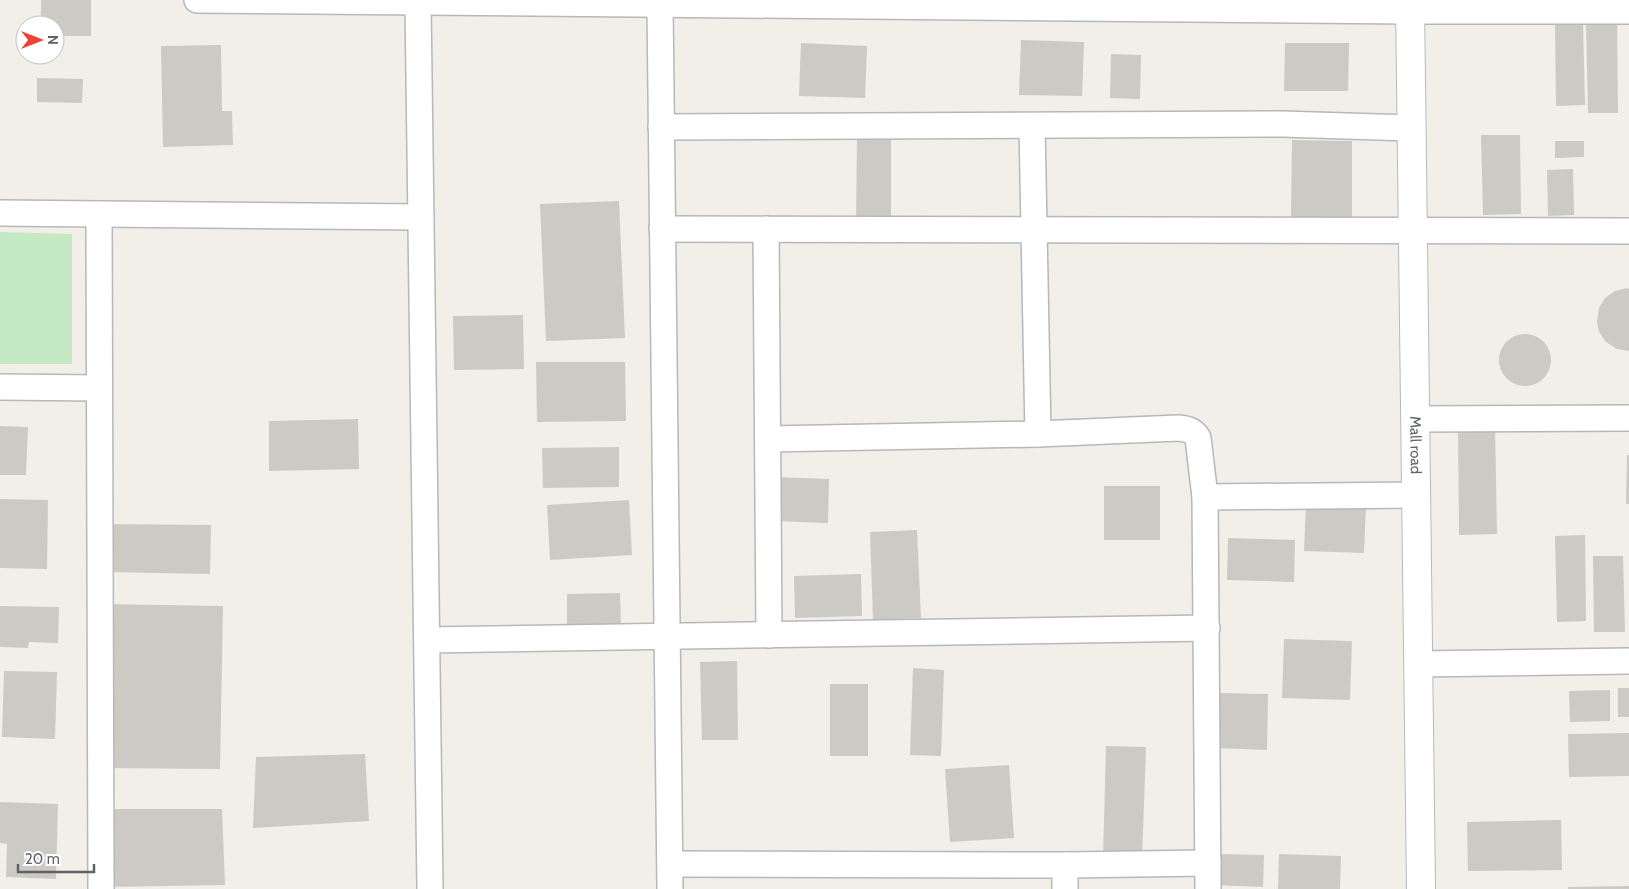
<svg xmlns="http://www.w3.org/2000/svg" width="1629" height="889" font-family="Cabin,sans-serif">
  <style>
    .green { fill: #c5e8c5 }
    .building { fill: #cccac5 }
    .lines { fill: none; stroke-linecap: round; stroke-linejoin: round }
    .street-casing { stroke: #b5b8bc; stroke-width: 28 }
    .secondary-casing { stroke: #b6babf; stroke-width: 30 }
    .street { stroke: #fff; stroke-width: 25 }
    .secondary { stroke: #fff; stroke-width: 28 }
    .labels { text-anchor: middle; stroke-width: 5; stroke-linejoin: round; paint-order: stroke }
    .street-label { font-size: 15px; fill: #5f6368; stroke: #fff }
  </style>
  <rect width="100%" height="100%" fill="#f1efe8"/>
  <polygon class="green" points="0,232 72,234 72,364 0,364"/>
  <g class="building">
    <polygon points="41,0 91,0 91,36 55,36 55,25 41,25"/>
    <polygon points="1555,21 1583,21 1585,105 1556,106"/>
    <polygon points="1586,22 1617,22 1618,113 1588,113"/>
    <polygon points="1021,40 1084,42 1082,96 1019,95"/>
    <polygon points="801,43 867,46 865,98 799,96"/>
    <polygon points="1285,43 1349,43 1348,91 1284,91"/>
    <polygon points="221,45 222,111 232,111 233,145 163,147 161,46"/>
    <polygon points="1111,54 1141,55 1140,99 1110,98"/>
    <polygon points="37,78 83,79 82,103 37,102"/>
    <polygon points="891,134 891,223 856,222 857,136"/>
    <polygon points="1481,135 1520,135 1521,214 1483,215"/>
    <polygon points="1292,140 1352,141 1352,219 1291,217"/>
    <polygon points="1555,141 1584,141 1584,157 1555,158"/>
    <polygon points="1573,169 1574,215 1548,216 1547,170"/>
    <polygon points="619,201 625,338 546,341 540,204"/>
    <polygon points="1627,288 1629,289 1629,351 1617,349 1606,342 1599,332 1597,321 1599,308 1605,298 1615,291"/>
    <polygon points="523,315 524,369 454,370 453,316"/>
    <circle cx="1525" cy="360" r="26"/>
    <polygon points="536,362 625,362 626,421 537,422"/>
    <polygon points="358,419 359,469 269,471 269,421"/>
    <polygon points="1495,425 1497,534 1459,535 1458,426"/>
    <polygon points="0,426 28,427 26,475 0,475"/>
    <polygon points="619,447 619,487 543,488 542,448"/>
    <polygon points="1627,455 1629,455 1629,504 1626,504"/>
    <polygon points="775,477 829,479 828,523 774,521"/>
    <rect x="1104" y="486" width="56" height="54"/>
    <polygon points="0,499 48,500 47,569 0,568"/>
    <polygon points="629,500 632,555 550,560 547,505"/>
    <polygon points="1306,503 1366,505 1364,553 1304,551"/>
    <polygon points="105,524 211,525 210,574 105,572"/>
    <polygon points="917,530 921,618 873,620 870,532"/>
    <polygon points="1585,535 1586,621 1557,622 1555,536"/>
    <polygon points="1228,538 1295,540 1294,582 1227,580"/>
    <polygon points="1593,556 1623,556 1625,632 1594,632"/>
    <polygon points="861,574 862,616 795,618 794,576"/>
    <polygon points="620,593 621,627 567,628 567,594"/>
    <polygon points="104,604 223,606 220,769 101,768"/>
    <polygon points="0,606 59,607 58,643 29,642 28,648 0,647"/>
    <polygon points="1284,639 1352,641 1350,700 1282,698"/>
    <polygon points="737,661 738,740 702,740 700,662"/>
    <polygon points="913,668 944,670 941,756 910,755"/>
    <polygon points="4,671 57,672 55,739 2,737"/>
    <rect x="830" y="684" width="38" height="72"/>
    <rect x="1618" y="688" width="11" height="29"/>
    <polygon points="1610,690 1610,721 1570,722 1569,691"/>
    <polygon points="1216,693 1268,694 1267,750 1215,748"/>
    <polygon points="1629,733 1629,776 1569,777 1568,734"/>
    <polygon points="1106,746 1146,747 1142,860 1103,858"/>
    <polygon points="365,754 369,821 253,828 256,757"/>
    <polygon points="1009,765 1014,838 950,842 945,769"/>
    <polygon points="0,802 58,804 56,879 6,877 7,844 0,843"/>
    <polygon points="113,809 222,809 225,885 106,887"/>
    <polygon points="1561,820 1562,870 1468,871 1467,822"/>
    <polygon points="1215,854 1264,855 1263,887 1214,885"/>
    <polygon points="1279,854 1341,856 1340,889 1278,889"/>
    <polygon points="1629,886 1629,889 1568,889 1568,887"/>
  </g>
  <g class="lines">
    <defs>
      <g id="street">
        <polyline points="197,0 1410,11 1629,11"/>
        <polyline points="418,3 430,889"/>
        <polyline points="660,4 670,889"/>
        <polyline points="1032,126 1038,434"/>
        <polyline points="661,127 1282,124 1411,128"/>
        <polyline points="0,213 421,217"/>
        <polyline points="99,214 101,889"/>
        <polyline points="662,229 1629,231"/>
        <polyline points="766,229 769,635"/>
        <polyline points="0,387 99,388"/>
        <polyline points="1415,419 1629,418"/>
        <path d="M 768,439 L 1038,434 L 1178,428 C 1188,429 1193,430 1198,438 L 1205,497 L 1208,889"/>
        <polyline points="1205,497 1416,495"/>
        <polyline points="427,640 1207,628"/>
        <polyline points="1418,664 1629,661"/>
        <polyline points="670,864 1065,865 1208,863"/>
        <polyline points="1065,865 1065,889"/>
      </g>
      <g id="secondary">
        <path id="s1" d="M 1410,0 L 1421,889"/>
      </g>
    </defs>
    <use href="#street" class="street-casing"/>
    <use href="#secondary" class="secondary-casing"/>
    <use href="#street" class="street"/>
    <use href="#secondary" class="secondary"/>
  </g>
  <g class="labels">
    <g class="street-label">
      <text dy="5" stroke="none"><textPath href="#s1" startOffset="445">Mall road</textPath></text>
    </g>
  </g>
  <g transform="translate(40 40) rotate(90)"><circle r="24" fill="#ffffff" stroke="#bfc1c3"/>
  <path d="M0-4L9 19L0 12L-9 19Z" fill="#ea4335"/>
  <text y="-8" font-size="14" font-weight="bold" text-anchor="middle" fill="#5f6368">N</text>
  </g>
  <path d="M18 864v8h76v-8" fill="none" stroke="#5f6368" stroke-width="2.5"/>
  <text x="25" y="864" font-size="15" fill="#5f6368" stroke="#ffffff" stroke-width="4" paint-order="stroke">20 m</text>
</svg>
